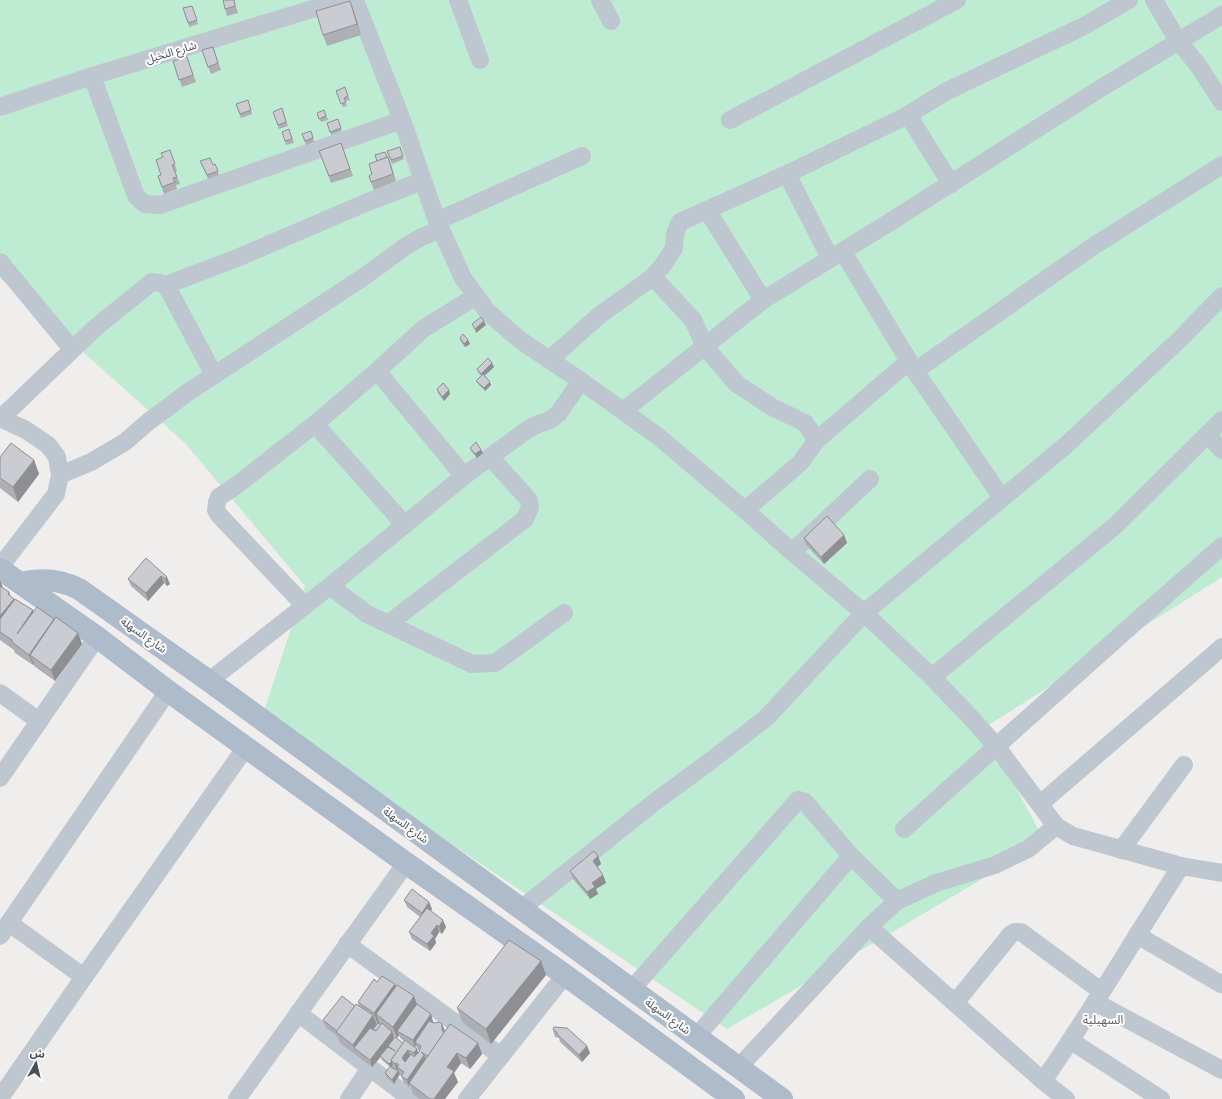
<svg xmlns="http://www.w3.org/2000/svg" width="1222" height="1099" font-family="Signika,'Noto Sans Arabic',sans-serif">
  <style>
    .green { fill: #bdecd2 }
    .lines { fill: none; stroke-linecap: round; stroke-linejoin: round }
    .minor { stroke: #bec7cf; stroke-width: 18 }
    .major { stroke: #aebbcb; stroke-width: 22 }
    .wall { fill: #aeafb5; fill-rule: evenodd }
    .shaded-wall { fill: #8d8f93 }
    .building { fill: #caccd2; stroke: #8d8f93 }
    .labels { text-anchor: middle; stroke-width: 4; stroke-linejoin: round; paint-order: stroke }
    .street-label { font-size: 11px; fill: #464f59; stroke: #fff }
    .neighbourhood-label { font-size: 12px; fill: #5a5d62; stroke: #fff }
  </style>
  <rect width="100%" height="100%" fill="#f0eded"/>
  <polygon class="green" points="0,0 1222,0 1222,577 984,728 1045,842 727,1029 262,717 305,586 185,443 0,278"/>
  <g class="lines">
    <g class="minor">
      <polyline points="355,0 402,120 437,221 463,278 487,311 520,340 581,381 659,437 745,510 792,552 864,613 932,677 974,721 996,746 1056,826 1073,836 1181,866 1222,873"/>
      <polyline points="458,0 480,60"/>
      <polyline points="600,0 611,21"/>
      <polyline points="1154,0 1178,41 1198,65 1222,102"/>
      <polyline points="92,76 136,196 145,204 160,205 402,120"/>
      <polyline points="0,107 92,76 342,0"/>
      <polyline points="908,115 951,184"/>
      <polyline points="730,120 957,0"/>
      <polyline points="787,174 830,258"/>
      <polyline points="707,210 763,300"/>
      <polyline points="437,221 582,156"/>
      <polyline points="843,252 915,371 1002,498"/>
      <polyline points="0,262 72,349"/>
      <polyline points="653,277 663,265 674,248 675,234 680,222 787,174 908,115 945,92 1082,27 1129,0"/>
      <polyline points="166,285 237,258 363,204 422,181"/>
      <polyline points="549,360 601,314 653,277 693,320 705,347 737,384 772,407 805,423 817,440 800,463 745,510"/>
      <polyline points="377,371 464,476"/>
      <polyline points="915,371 1095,245 1222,165"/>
      <polyline points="623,411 763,300 882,227 1098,90 1222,15"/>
      <polyline points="0,418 26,430 48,445 57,457 60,475 56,494 0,567"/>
      <polyline points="0,419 95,328 152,282 160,283 166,285 214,375"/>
      <polyline points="315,424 405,525"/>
      <polyline points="1207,435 1222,450"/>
      <polyline points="817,440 909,361"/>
      <polyline points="60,475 91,462 125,442 148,422 187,393 365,276 406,246 422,237 441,229"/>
      <polyline points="792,552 870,479"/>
      <polyline points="330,586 367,614 472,664 495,663 564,613"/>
      <polyline points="305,606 219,515 216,510 217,502 219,497 237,485 315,424 377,371 423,329 476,296"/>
      <polyline points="388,624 525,519 530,507 529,500 490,457"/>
      <polyline points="932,677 1116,525 1222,420"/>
      <polyline points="209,681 330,586 464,476 490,457 527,430 538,424 548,421 558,414 581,381"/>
      <polyline points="0,693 39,721"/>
      <polyline points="0,778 97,637"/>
      <polyline points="1040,804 1222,647"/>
      <polyline points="904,829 1133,624 1222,546"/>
      <polyline points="1121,850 1184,765"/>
      <polyline points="521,909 652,804 709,762 766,718 864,613 1065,446 1179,340 1222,296"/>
      <polyline points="9,923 84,977"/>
      <polyline points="869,927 1043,1081 1066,1099"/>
      <polyline points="1137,935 1221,984"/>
      <polyline points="0,936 168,691"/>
      <polyline points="347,944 501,1056"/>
      <polyline points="632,989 798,800 805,802 851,856 897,901"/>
      <polyline points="1095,1002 1222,1070"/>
      <polyline points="955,1003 1011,934 1015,932 1021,932 1101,991"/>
      <polyline points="298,1013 411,1099"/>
      <polyline points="697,1036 851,856"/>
      <polyline points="1071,1041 1161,1099"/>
      <polyline points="739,1067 869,927 897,901 936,883 995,865 1028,849 1056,826"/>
      <path d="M 1043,1081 C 1092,1011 1135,937 1181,866"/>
      <polyline points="0,1098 84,977 246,747"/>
      <polyline points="237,1099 406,863"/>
      <polyline points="349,1099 370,1068"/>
      <polyline points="467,1099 565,975"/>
    </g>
    <g class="major">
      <polyline points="0,569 97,637 168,691 406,863 565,975 734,1099"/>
      <path d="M 20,583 C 41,578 59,579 79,589 L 209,681 L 782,1099"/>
    </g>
  </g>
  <g class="wall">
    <polygon points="223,0 234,0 238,13 227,16"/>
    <polygon points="192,6 198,24 189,27 188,23"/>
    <polygon points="354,12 361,35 327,46 323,35"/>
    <polygon points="213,47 221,70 211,74 202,50"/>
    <polygon points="187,57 196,82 182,87 173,61"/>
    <polygon points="345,87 350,100 345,101 347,106 343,107 336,91"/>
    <polygon points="248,100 252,114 241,118 236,104"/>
    <polygon points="282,108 288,126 279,129 273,112"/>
    <polygon points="324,110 328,120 321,122 317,113"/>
    <polygon points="338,119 342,131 331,135 327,123"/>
    <polygon points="289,129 294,143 286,145 282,132"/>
    <polygon points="311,131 314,142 306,145 302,134"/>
    <polygon points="341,143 353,176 331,183 319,151"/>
    <polygon points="400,147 404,159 392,164 387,151"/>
    <polygon points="170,150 177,171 175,172 180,184 176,185 177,189 164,194 158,176 161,175 163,157"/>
    <polygon points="387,157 388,157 391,164 396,181 374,190 371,182"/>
    <polygon points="202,164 213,165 215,164 219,175 208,179"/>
    <polygon points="460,338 468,340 470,344 465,347 461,342"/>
    <polygon points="494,367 484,376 491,385 485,391 478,384 476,381 481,376 478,372 477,369"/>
    <polygon points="437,389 449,390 450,394 444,401 438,393"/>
    <polygon points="470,448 481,450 483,453 477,458 471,451"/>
    <polygon points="0,457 34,460 39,474 18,502 0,488"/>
    <polygon points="844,535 847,543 824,564 806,545 804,538"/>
    <polygon points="146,558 170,584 167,586 164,583 148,601 131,586 128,579"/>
    <polygon points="0,580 3,588 9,592 10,596 14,599 14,600 33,610 33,612 54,620 78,633 82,644 55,681 34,666 34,664 33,665 15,653 14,650 0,640"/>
    <polygon points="598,856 601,864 597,867 603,875 606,883 596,889 598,894 590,899 573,879 570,871"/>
    <polygon points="404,900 432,909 431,911 446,927 442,934 439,932 435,939 436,943 430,951 412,939 409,932 420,917 407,907"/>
    <polygon points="546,975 491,1044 462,1022 457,1008"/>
    <path d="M 377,982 L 395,984 L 396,986 L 417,1004 L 431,1014 L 433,1022 L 442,1024 L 445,1031 L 478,1043 L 482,1054 L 470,1069 L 461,1063 L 454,1073 L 458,1082 L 445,1099 L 419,1099 L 413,1094 L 410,1086 L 409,1087 L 404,1083 L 401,1076 L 398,1070 L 400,1074 L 394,1084 L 386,1077 L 385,1073 L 390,1067 L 382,1060 L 381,1057 L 372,1067 L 340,1043 L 337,1036 L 325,1027 L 323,1020 L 355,1006 L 359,1006 L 358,1002 ZM 393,1035 L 397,1038 L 399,1035 L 400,1038 L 404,1041 L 403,1043 L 394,1038 ZM 412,1045 L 415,1047 L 416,1046 L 418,1050 L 420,1051 L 419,1052 L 418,1052 Z"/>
    <polygon points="553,1030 587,1046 590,1053 582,1062 560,1042 559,1038 555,1037"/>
  </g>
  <g class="shaded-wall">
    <polygon points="350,1 354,12 361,35 357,24"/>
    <polygon points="484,321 486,325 476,333 475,329"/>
    <polygon points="468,340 470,344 465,347 464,344"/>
    <polygon points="492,363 494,367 483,377 481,374"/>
    <polygon points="490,382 491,385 485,391 484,388"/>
    <polygon points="449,390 450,394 444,401 442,397"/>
    <polygon points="481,450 483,453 477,458 475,454"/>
    <polygon points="34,460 39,474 18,502 13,487"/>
    <polygon points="844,535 847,543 824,564 821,557"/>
    <polygon points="161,576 164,583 148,601 146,593"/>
    <polygon points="167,577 170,584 167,586 165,579"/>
    <polygon points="0,580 4,591 0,591"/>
    <polygon points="9,592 12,601 14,599 17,609 0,632 0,616"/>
    <polygon points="33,610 36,621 17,634"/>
    <polygon points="54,619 58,630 30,655 34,664 33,665 29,655"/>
    <polygon points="78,633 82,644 55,681 51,670"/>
    <polygon points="598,856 601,864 596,868 593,861"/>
    <polygon points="603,875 606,883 596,889 598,894 590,899 587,892 592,883"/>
    <polygon points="429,902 432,909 424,920 422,913"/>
    <polygon points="443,920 446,927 442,934 439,927"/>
    <polygon points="437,925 439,932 435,939 436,943 430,951 427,944 431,933"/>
    <polygon points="541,961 546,975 491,1044 486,1029"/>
    <polygon points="395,984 399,995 376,1014 379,1022 378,1024 374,1013"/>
    <polygon points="414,996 418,1007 397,1031 399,1035 397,1038 393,1027"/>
    <polygon points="431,1014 433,1022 418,1044 415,1042 416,1046 415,1047 413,1040"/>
    <polygon points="373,1015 377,1026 354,1048 353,1045"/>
    <polygon points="442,1024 445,1032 445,1034 442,1030"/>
    <polygon points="392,1032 395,1039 372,1067 370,1060"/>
    <polygon points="478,1043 482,1054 470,1069 466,1058"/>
    <polygon points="587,1046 590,1053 582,1062 579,1055"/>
    <polygon points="417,1049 420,1057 417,1061 414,1053"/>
    <polygon points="408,1050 411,1058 405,1066 402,1058"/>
    <polygon points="457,1053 461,1063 454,1073 458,1082 445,1099 434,1099 447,1067"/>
    <polygon points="424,1055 427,1063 409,1083 409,1087 407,1080"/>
    <polygon points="391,1061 393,1065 391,1067 389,1064"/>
    <polygon points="396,1063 398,1068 397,1067 398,1070 397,1071 395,1064"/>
    <polygon points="398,1071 400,1074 394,1084 392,1080"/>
  </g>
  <g class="building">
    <polygon points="223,0 234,0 235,6 225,9"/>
    <polygon points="350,1 357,24 323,35 316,11"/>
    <polygon points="192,6 197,20 188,23 183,8"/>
    <polygon points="213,47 218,63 208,67 202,50"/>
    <polygon points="187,57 193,75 179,80 173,61"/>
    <polygon points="345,87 348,96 344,98 346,102 341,104 336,91"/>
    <polygon points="248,100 251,110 240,114 236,104"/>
    <polygon points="282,108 286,122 278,125 273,112"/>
    <polygon points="324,110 326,116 319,119 317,113"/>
    <polygon points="338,119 341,128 330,132 327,123"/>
    <polygon points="289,129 292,139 285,141 282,132"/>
    <polygon points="311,131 313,138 305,141 302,134"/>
    <polygon points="341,143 350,169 329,176 319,151"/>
    <polygon points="400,147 403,156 391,160 387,151"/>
    <polygon points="170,150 175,164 172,165 177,177 173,178 175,182 162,187 158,176 161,175 156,160 163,157 161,153"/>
    <polygon points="385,152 387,157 377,161 375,155"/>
    <polygon points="388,157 393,174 371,182 369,176 372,174 369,164"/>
    <polygon points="210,158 213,165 215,164 218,171 207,175 200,161"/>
    <polygon points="481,317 484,321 475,329 472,324"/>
    <polygon points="463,334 468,340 464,344 460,338"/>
    <polygon points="488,358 492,363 481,374 477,369"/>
    <polygon points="483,374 490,382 484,388 476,381"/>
    <polygon points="443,383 449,390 442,397 437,389"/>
    <polygon points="476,442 481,450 475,454 470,448"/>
    <polygon points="11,443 34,460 13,487 0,478 0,457"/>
    <polygon points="827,516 844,535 821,557 804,538"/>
    <polygon points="146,558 167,577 165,579 161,576 146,593 128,579"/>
    <polygon points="0,586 9,592 8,594 14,599 0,616"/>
    <polygon points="15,599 33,610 17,634 37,607 54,619 29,655 12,642 12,640 0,632 0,619"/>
    <polygon points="56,617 78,633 51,670 30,655"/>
    <polygon points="594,851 598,856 593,861 603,875 592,883 595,887 587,892 570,871"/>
    <polygon points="412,889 429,902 422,913 404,900"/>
    <polygon points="427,908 443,920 439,927 437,925 431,933 434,936 427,944 409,932"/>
    <polygon points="509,940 541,961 486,1029 457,1008"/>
    <polygon points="382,976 395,984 374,1013 358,1002 374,979 377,982"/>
    <polygon points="397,985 414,996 393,1027 376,1014"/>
    <polygon points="342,996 355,1006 337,1031 323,1020"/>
    <polygon points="356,1004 373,1015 353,1045 336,1032"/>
    <polygon points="417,1004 431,1014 413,1040 397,1031"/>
    <polygon points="429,1021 434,1023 439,1022 442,1024 442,1030 444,1033 428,1056 421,1052 424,1055 407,1080 401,1076 404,1072 397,1067 399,1065 396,1063 395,1064 391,1060 405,1040 417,1049 414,1053 408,1050 402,1058 405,1062 411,1054 414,1057 419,1052 421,1046 415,1042"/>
    <polygon points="378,1023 381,1025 376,1031 373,1029"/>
    <polygon points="382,1023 392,1032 370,1060 354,1048 370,1028 376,1031"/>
    <polygon points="450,1024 478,1043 466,1058 457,1053 447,1067 454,1071 434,1099 430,1099 409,1083"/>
    <polygon points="554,1027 567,1028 587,1046 579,1055 557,1034 557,1032 553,1030"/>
    <polygon points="395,1037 403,1043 391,1060 392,1061 389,1064 380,1056 388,1047 395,1051 388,1046"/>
    <polygon points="391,1065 391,1067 398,1071 392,1080 385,1073"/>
  </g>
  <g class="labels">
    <g class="street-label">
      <text transform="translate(171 52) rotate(-17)" y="4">شارع النخيل</text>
      <text transform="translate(144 635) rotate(35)" y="4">شارع السهلة</text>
      <text transform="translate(406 825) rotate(36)" y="4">شارع السهلة</text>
      <text transform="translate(668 1016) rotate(36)" y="4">شارع السهلة</text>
    </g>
    <g class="neighbourhood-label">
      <text x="1103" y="1024">السهيلية</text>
    </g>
  </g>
  <g transform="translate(36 1063) rotate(8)" stroke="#ffffff" stroke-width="3" paint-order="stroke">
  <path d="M0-3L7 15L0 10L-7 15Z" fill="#464f59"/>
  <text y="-6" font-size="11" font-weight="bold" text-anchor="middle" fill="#464f59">ش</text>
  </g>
</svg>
